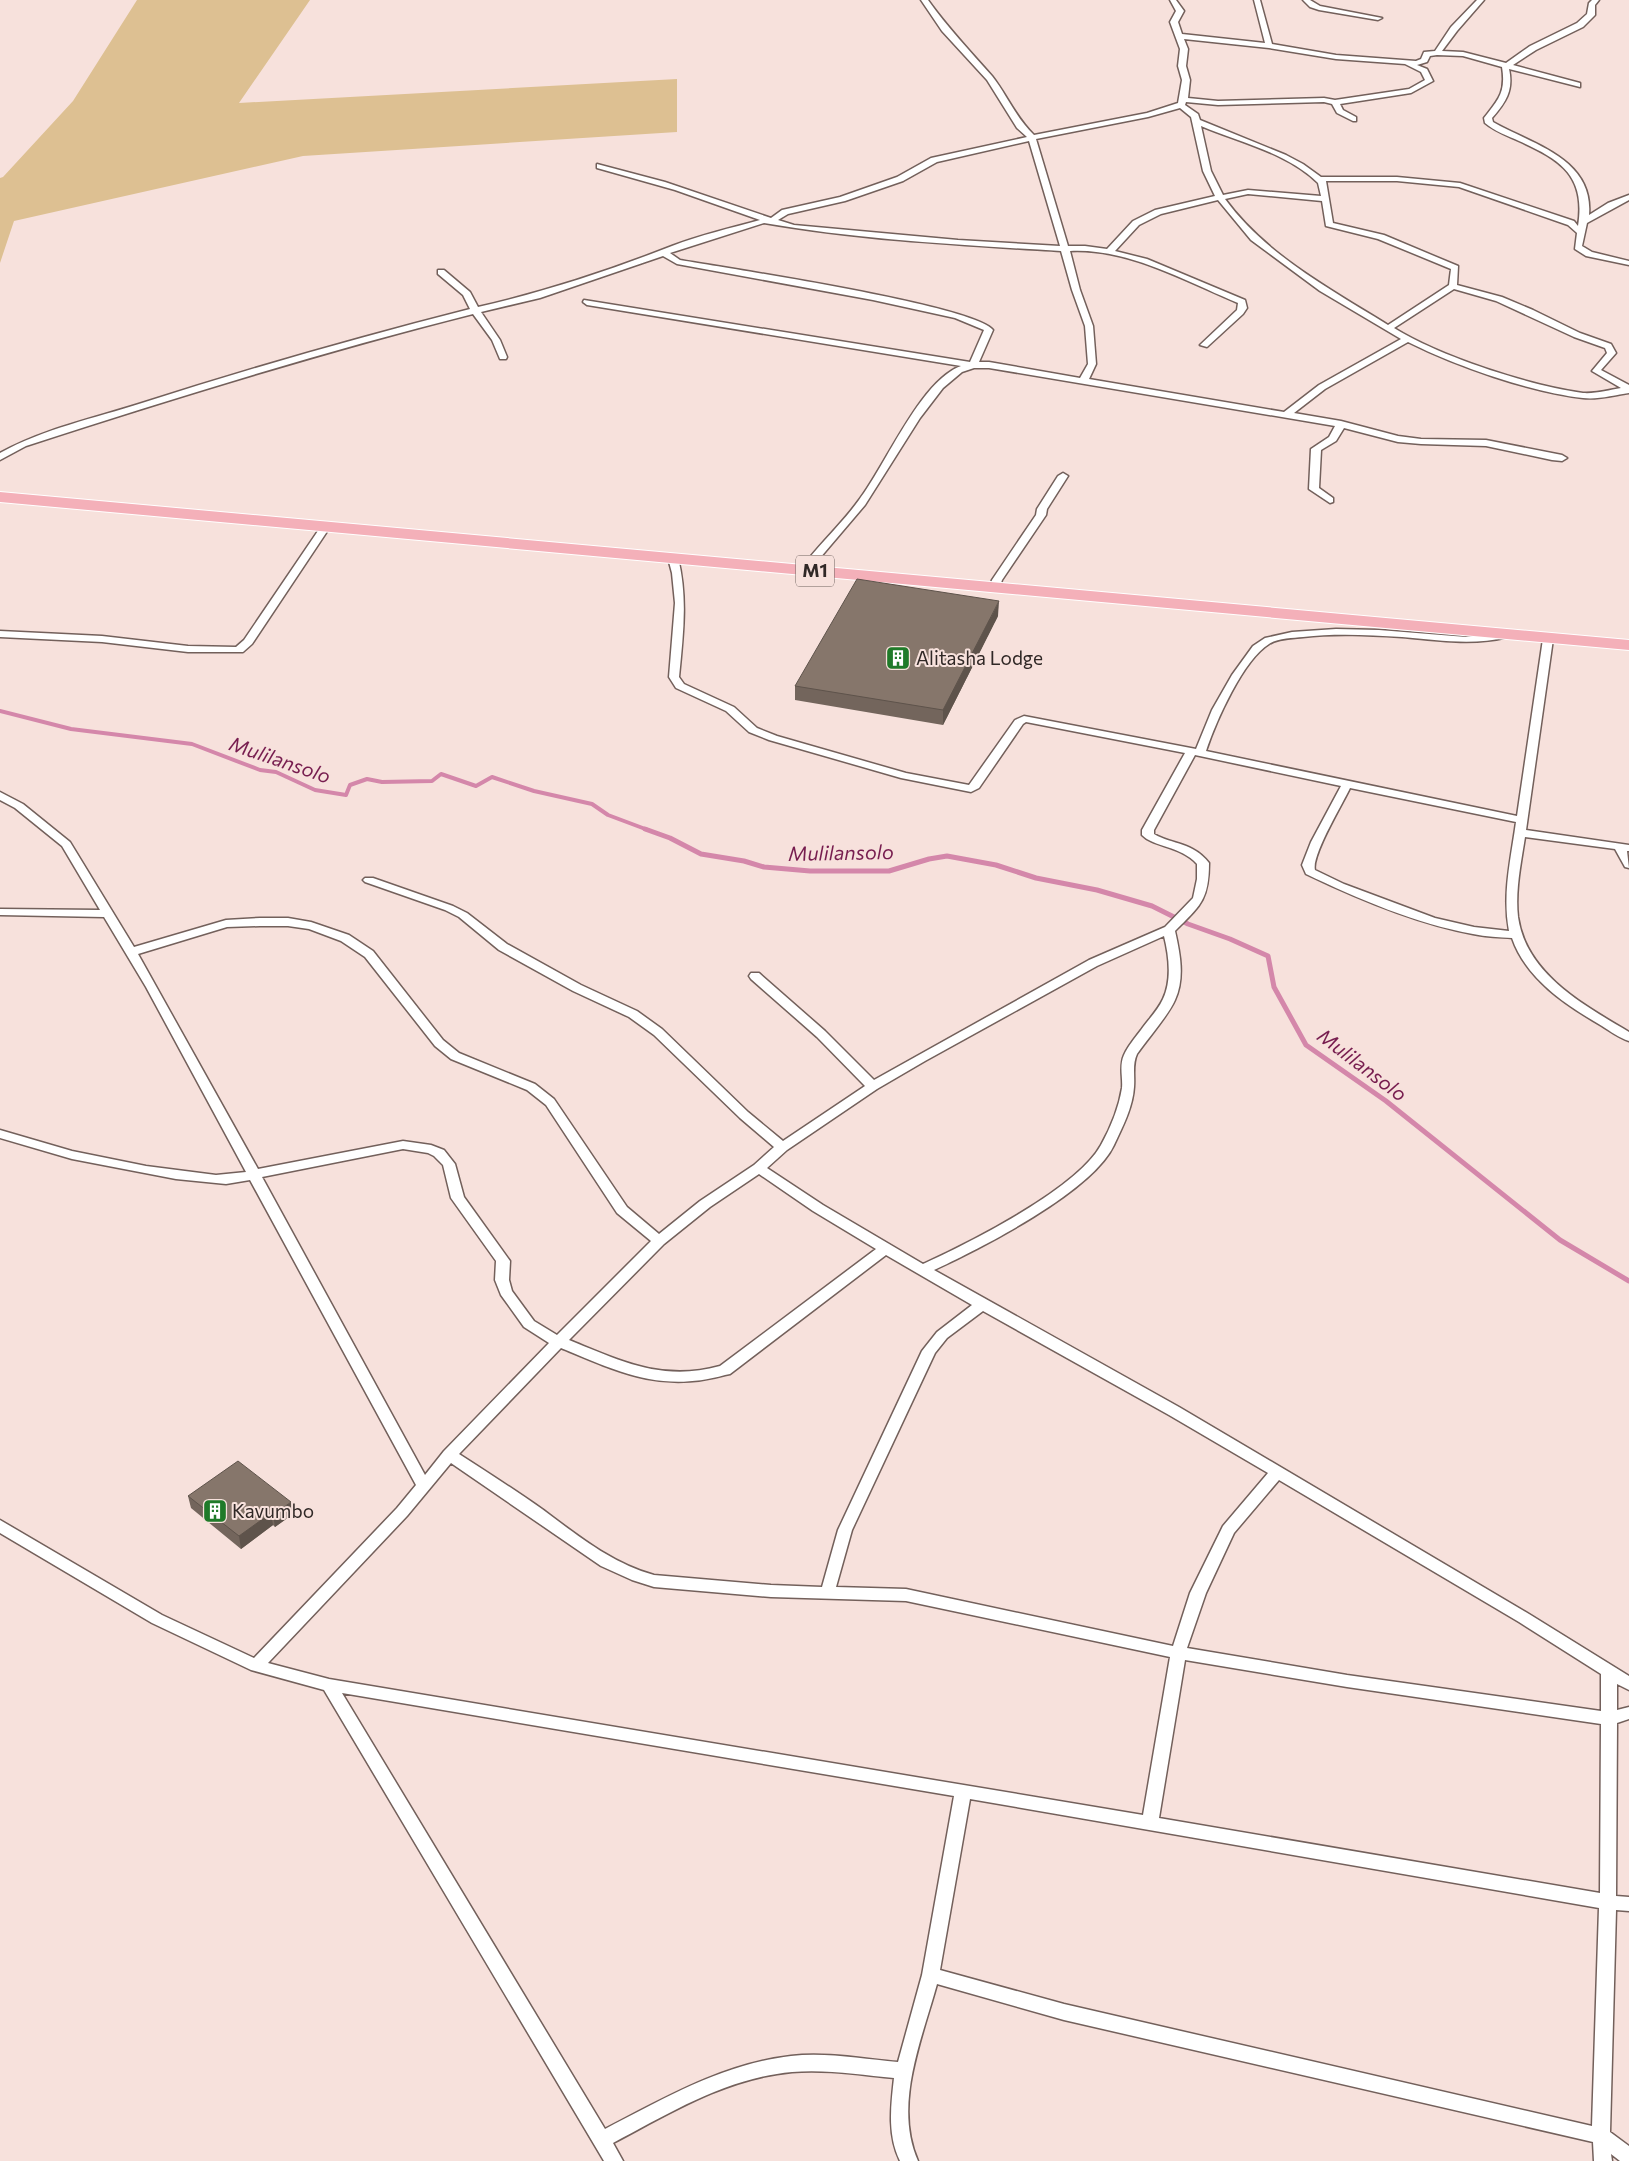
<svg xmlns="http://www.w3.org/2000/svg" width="1629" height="2161" font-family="Commissioner,sans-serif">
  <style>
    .green { fill: #ddc092 }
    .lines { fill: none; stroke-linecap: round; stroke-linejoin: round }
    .stream-far1 { stroke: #d487aa; stroke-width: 4 }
    .stream { stroke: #d487aa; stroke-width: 5 }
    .minor-casing { stroke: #73605b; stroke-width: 3 }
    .primary-casing { stroke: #fff; stroke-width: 2 }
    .minor { fill: #fff; fill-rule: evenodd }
    .primary { fill: #f4b0b9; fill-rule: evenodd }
    .wall { fill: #73655c }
    .shaded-wall { fill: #5e534b }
    .building { fill: #86766b; stroke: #5e534b }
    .labels { text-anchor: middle; stroke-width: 4; stroke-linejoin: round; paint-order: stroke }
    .shield { fill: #f7e1dc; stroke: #6c605d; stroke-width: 1 }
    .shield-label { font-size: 18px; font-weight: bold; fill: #302826 }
    .poi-label { font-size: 19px; fill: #302826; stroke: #f7e1dc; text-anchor: start }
    .water-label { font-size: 20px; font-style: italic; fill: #771d4f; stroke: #f7e1dc }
  </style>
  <rect width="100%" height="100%" fill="#f7e1dc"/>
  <polygon class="green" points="137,0 310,0 239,103 677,79 677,132 303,156 14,221 0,263 0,178 3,177 73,101"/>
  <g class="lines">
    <polyline class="stream-far1" points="0,711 71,729 192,744 260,770 276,772 315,790 346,795 350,785 367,779 382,782 432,781 441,774 476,786 492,777 534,791 592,804 608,815 648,830"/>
    <polyline class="stream" points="645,829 670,838 701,854 744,861 764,867 810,871 889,871 929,859 947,856 996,865 1036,878 1097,890 1152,906 1188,924 1230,939 1268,956 1274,987 1306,1045 1386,1101 1560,1240 1629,1281"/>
    <defs>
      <g id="minor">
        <path d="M 921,0 L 928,0 C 947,27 970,51 992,76 C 1007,95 1016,118 1034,135 L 1147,113 L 1178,103 L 1182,80 L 1178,66 L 1180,49 L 1170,22 L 1176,11 L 1170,0 L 1176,0 L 1184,11 L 1178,22 L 1182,34 L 1265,43 L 1254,0 L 1260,0 L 1272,44 L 1336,55 L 1416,61 L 1421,59 L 1424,52 L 1435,51 L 1451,27 L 1477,0 L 1484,0 L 1457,31 L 1442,51 L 1463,52 L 1506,63 L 1530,46 L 1577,23 L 1587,14 L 1589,3 L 1592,0 L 1599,0 L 1595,5 L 1595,15 L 1583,27 L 1536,50 L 1513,65 L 1580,83 L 1580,87 L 1509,69 C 1514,91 1505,103 1492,118 L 1493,122 C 1531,144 1594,158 1589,215 L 1608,203 L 1629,195 L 1629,200 L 1587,223 L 1582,246 L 1592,252 L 1629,261 L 1629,265 L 1586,256 L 1575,249 L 1577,233 L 1568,225 L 1459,187 L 1397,181 L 1326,181 L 1333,223 L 1384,235 L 1458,266 L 1457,285 L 1502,297 L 1533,310 L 1580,333 L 1611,344 L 1616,353 L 1601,370 L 1629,385 L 1629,393 C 1615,395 1597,400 1583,398 C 1530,392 1456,366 1408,342 L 1325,389 L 1294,413 L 1341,421 L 1398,436 L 1421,439 L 1486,440 L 1562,455 L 1567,458 L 1562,461 L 1552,460 L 1486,446 L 1421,444 L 1398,442 L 1344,428 L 1336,441 L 1321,450 L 1319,488 L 1333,498 L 1333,502 L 1330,503 L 1309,489 L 1311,449 L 1329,437 L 1335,426 L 989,368 L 974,368 L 962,372 L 943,388 L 920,418 L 865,505 L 808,572 L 805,573 L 800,570 C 818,545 841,525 859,500 C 886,465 920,381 961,366 L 587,305 L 583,302 L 584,300 L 970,362 L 984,330 L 955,318 L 873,300 L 677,264 L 663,256 L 540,298 L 481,312 L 500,340 L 507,357 L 506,359 L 500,359 L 492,340 L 473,314 C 322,352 174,398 26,446 L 0,460 L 0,453 C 43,429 95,418 142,403 C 251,368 360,337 470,309 L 463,295 L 438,274 L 438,270 L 444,270 L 470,292 L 478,307 C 544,292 608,271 672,246 C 700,235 731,228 760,220 L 675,190 L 597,168 L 597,164 L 665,182 L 771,218 L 782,210 L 840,197 L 897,177 L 931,158 L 1027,137 L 1017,128 L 987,80 L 942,31 ZM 1184,39 L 1269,48 L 1336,59 L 1405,64 L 1421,72 L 1425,80 L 1409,89 L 1335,100 L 1324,98 L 1218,101 L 1188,98 L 1190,80 L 1186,66 L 1188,49 ZM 1437,55 L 1463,56 L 1502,67 C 1506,92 1499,99 1484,118 L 1485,123 C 1494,131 1508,136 1519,141 C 1561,160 1586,176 1578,226 L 1574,221 L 1460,183 L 1397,177 L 1321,177 L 1303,164 L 1286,155 L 1200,120 L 1198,114 L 1185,105 L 1186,102 L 1218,105 L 1324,102 L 1332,104 L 1337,113 L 1353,121 L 1356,121 L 1356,117 L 1343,110 L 1340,104 L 1411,93 L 1433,81 L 1427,69 L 1417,65 L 1427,62 L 1430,56 ZM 1180,108 L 1191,117 L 1203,171 L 1215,196 L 1155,210 L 1133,221 L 1107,249 L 1085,246 L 1068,246 L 1036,139 L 1148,117 ZM 1201,126 C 1239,142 1288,153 1318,183 L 1321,196 L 1248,190 L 1223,195 L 1211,171 ZM 1029,141 L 1060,246 L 958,240 L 794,225 L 778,220 L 788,214 L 845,201 L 903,181 L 937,162 ZM 1248,194 L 1322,201 L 1326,226 L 1378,239 L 1451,269 L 1449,285 L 1388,325 C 1330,289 1266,255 1225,199 ZM 1218,200 L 1251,240 L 1320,291 L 1401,339 L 1319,385 L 1284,412 L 1089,379 L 1096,364 L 1093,326 L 1080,290 L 1070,251 C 1128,248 1185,281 1238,303 L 1237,310 L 1200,345 L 1207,347 L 1243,314 L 1247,308 L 1245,300 L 1147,259 L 1115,251 L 1139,225 L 1161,214 ZM 764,223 C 862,240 962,245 1061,251 L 1072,290 L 1085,326 L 1088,364 L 1080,378 L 989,362 L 979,362 L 993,330 C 973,305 726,268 680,260 L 670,253 ZM 1454,289 L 1496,301 L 1574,337 L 1605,348 L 1607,353 L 1592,371 L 1621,388 C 1609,390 1595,394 1583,393 C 1528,385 1441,357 1394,328 Z"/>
        <polygon points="1303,0 1310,0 1320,6 1382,18 1378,20 1319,10 1310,7"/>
        <polygon points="1063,473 1068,476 1047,509 1046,515 1002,580 999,589 991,589 990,587 992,580 1036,515 1037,509 1058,476"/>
        <polygon points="325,524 330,527 252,644 243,652 188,652 102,642 0,637 0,631 102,636 188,646 236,647 244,640 322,525"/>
        <path d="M 673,555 L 678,558 C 688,598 683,636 679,677 L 684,684 L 734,707 L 757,728 L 777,736 L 906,773 L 969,785 L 1015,720 L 1024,716 L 1196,749 L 1212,710 L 1232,675 L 1253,646 L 1265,638 L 1292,632 L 1336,629 L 1379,630 L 1466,637 L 1504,632 L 1508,633 L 1508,637 C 1472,646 1438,640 1402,637 C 1369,635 1336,633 1303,637 C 1293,638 1278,638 1269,644 C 1243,660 1216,721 1206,751 L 1517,816 L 1543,639 L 1548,636 L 1553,639 L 1526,830 L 1629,845 L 1629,851 L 1627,851 L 1629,868 L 1625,867 L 1615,849 L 1525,837 C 1521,863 1515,891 1518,917 C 1526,974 1584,1005 1629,1032 L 1629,1041 C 1619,1038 1610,1031 1602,1026 C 1566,1005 1526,979 1512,938 C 1499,937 1486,937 1473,934 C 1417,924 1358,899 1306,874 L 1302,865 L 1311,842 L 1341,786 L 1195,755 L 1154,830 L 1154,834 C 1173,845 1193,842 1209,863 C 1209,900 1200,906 1175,931 C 1180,953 1185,978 1175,1000 C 1168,1016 1148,1038 1137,1054 C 1132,1065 1135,1075 1134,1087 C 1133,1107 1122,1128 1114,1145 C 1092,1192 981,1248 934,1270 L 1179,1407 L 1529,1614 L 1629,1676 L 1629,1690 L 1617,1684 L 1617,1710 L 1629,1707 L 1629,1719 L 1617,1723 L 1616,1896 L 1629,1897 L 1629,1911 L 1616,1910 L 1610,2132 L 1629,2146 L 1629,2161 L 1620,2161 L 1611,2154 L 1612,2161 L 1594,2161 L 1593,2142 L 1064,2020 L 937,1984 C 922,2039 893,2105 918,2161 L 900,2161 C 887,2135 891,2105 894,2078 C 861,2075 826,2069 792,2072 C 726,2078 670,2113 613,2143 L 623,2161 L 604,2161 L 324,1690 L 251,1670 L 152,1623 L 0,1533 L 0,1520 L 162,1615 L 254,1658 L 397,1508 L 416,1485 L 250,1180 L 226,1184 L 176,1179 L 72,1159 L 0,1138 L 0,1130 L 72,1151 L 146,1166 L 216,1175 L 246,1172 L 146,987 L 104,917 L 0,915 L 0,909 L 100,910 L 62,846 L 15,808 L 0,800 L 0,792 L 23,804 L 70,842 L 134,947 L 226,920 L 260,918 L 288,918 L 311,922 L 349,935 L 373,951 L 443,1040 L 459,1053 L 535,1084 L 554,1099 L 627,1207 L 659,1234 L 700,1201 L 754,1165 L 774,1147 L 740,1118 L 654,1035 L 629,1017 L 573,991 L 499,950 L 459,917 L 445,910 L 365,882 L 363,880 L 365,878 L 373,878 L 453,906 L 467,913 L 507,944 L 581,985 L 637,1011 L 662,1029 L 748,1112 L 783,1141 L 865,1086 L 817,1037 L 751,979 L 749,976 L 751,973 L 759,973 L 825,1031 L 874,1080 L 1089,960 L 1165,927 L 1193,898 L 1197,879 L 1197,864 C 1181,846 1153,847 1142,835 L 1142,830 L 1185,753 L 1026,722 L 1023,724 L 979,788 L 971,792 L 901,778 L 769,740 L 749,732 L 726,711 L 676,688 L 669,677 L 675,603 L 672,573 L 668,558 ZM 1350,788 L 1516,822 C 1511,859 1502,894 1509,931 L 1474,927 L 1435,918 L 1344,884 L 1315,870 C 1311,856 1343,803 1350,788 ZM 260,926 L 288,926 L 309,929 L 341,941 L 365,957 L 435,1046 L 451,1059 L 527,1090 L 546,1105 L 617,1213 L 651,1241 L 557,1335 L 534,1321 L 512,1291 L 509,1280 L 510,1261 L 464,1197 L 455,1164 L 444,1150 L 431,1145 L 403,1141 L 258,1169 L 138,954 L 227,927 ZM 1164,936 C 1169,956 1172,980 1163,999 C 1158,1010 1148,1020 1141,1030 C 1135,1038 1128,1046 1124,1055 C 1119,1066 1123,1077 1122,1088 C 1119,1107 1110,1129 1101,1145 C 1077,1189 969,1243 923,1264 L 823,1205 L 767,1168 L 787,1150 L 877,1089 L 925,1061 L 1097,966 ZM 403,1149 L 428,1153 L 434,1156 L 443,1165 L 451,1198 L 496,1261 L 495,1280 L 501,1295 L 524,1327 L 549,1343 L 444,1451 L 425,1475 L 262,1177 ZM 759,1174 L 813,1211 L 876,1249 L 720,1366 C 662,1382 621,1361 569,1340 L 664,1244 L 710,1207 ZM 886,1255 L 972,1305 L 937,1332 L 922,1351 L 838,1530 L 822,1587 L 771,1585 L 654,1575 C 611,1563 577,1535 542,1509 C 515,1490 487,1472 459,1454 L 561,1348 C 619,1372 661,1393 725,1375 L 730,1374 ZM 983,1311 L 1169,1415 L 1268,1473 L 1223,1526 L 1190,1593 L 1173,1646 L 906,1589 L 836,1587 L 852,1530 L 935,1353 L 947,1338 ZM 451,1463 L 601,1566 L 632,1580 L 654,1587 L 771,1597 L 906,1601 L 1170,1657 L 1143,1815 L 329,1679 L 268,1663 L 407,1516 ZM 1279,1480 L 1519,1622 L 1601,1674 L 1601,1711 L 1347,1675 L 1187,1648 L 1206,1593 L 1234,1533 ZM 1185,1660 L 1347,1687 L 1601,1724 L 1600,1893 L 1159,1818 ZM 342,1693 L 954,1796 L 922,1975 L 898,2062 C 863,2059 826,2052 791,2056 C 723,2064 665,2098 605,2129 ZM 970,1799 L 1599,1908 L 1592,2126 L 1064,2004 L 940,1970 Z"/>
      </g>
      <polygon id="primary" points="0,492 1629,640 1629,650 0,502"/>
    </defs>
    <use href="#minor" class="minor-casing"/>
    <use href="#primary" class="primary-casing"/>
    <use href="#minor" class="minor"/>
    <use href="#primary" class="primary"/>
  </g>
  <g class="wall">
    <polygon points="998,616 943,725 795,700 795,686"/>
    <polygon points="188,1496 293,1514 275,1527 273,1525 241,1549 191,1508"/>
  </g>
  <g class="shaded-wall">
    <polygon points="999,601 998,616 943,725 943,710"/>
    <polygon points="291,1502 293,1514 275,1527 273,1515"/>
    <polygon points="271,1513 273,1525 241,1549 239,1536"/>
  </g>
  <g class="building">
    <polygon points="857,579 999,601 943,710 795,686"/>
    <polygon points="238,1461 291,1502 273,1515 271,1513 239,1536 188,1496"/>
  </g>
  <defs>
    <symbol id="building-square" viewBox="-11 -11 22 22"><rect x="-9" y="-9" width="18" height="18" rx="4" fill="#1f7a29" stroke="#f7e1dc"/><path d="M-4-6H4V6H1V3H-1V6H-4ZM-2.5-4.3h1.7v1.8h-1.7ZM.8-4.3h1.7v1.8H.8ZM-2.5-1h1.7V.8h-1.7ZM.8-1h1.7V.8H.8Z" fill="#fff"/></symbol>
  </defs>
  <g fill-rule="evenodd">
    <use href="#building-square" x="884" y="644" width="28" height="28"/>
    <use href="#building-square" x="201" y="1497" width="28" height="28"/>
  </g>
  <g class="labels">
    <rect class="shield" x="796" y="555.5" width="38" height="31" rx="4"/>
    <g class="shield-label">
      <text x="815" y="577">M1</text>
    </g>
    <g class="poi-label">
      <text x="916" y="665">Alitasha Lodge</text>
      <text x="232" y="1518">Kavumbo</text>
    </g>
    <g class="water-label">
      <text transform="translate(280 760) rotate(19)" y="7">Mulilansolo</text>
      <text transform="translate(841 853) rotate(-1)" y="7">Mulilansolo</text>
      <text transform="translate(1362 1065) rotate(37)" y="7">Mulilansolo</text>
    </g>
  </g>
</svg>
